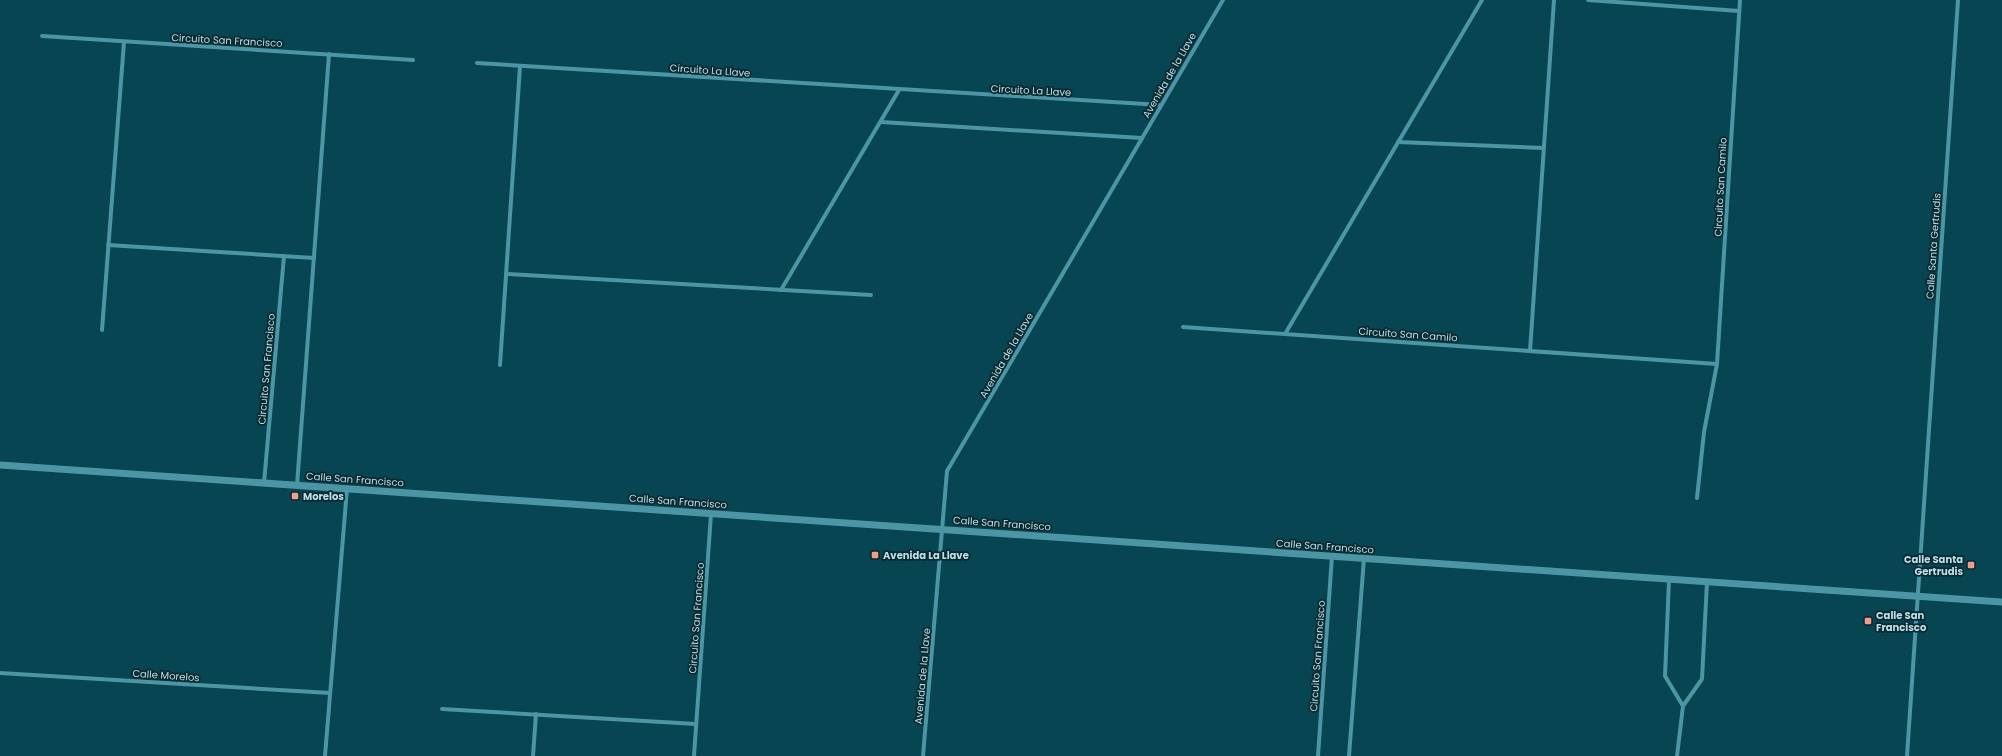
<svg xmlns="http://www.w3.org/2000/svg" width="2002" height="756" font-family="Poppins,sans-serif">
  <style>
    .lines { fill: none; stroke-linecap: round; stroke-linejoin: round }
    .minor { stroke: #4c95a5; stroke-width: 4 }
    .tertiary { stroke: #4c95a5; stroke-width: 7 }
    .poi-dot { fill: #f49e89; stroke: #0a2930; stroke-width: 1.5 }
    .labels { text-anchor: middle; stroke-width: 3.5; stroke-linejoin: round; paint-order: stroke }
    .street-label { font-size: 10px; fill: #bddfe8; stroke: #0a2930 }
    .poi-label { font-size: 10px; font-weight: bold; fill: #bddfe8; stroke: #0a2930; text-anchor: start }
  </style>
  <rect width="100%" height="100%" fill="#064551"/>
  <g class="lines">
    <g class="minor">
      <polyline points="1588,0 1739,11"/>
      <polyline points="42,36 413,60"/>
      <polyline points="477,63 1161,105"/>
      <polyline points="881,122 1142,138"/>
      <polyline points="1398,142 1544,148"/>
      <polyline points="108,245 314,258"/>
      <polyline points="506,274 871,295"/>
      <polyline points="781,290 899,90"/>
      <polyline points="1183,327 1717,364"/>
      <polyline points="102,330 124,42"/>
      <polyline points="1285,334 1482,0"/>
      <polyline points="1530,351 1554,0"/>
      <polyline points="500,365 520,66"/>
      <polyline points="264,483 284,256"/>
      <polyline points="297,485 329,54"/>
      <polyline points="1697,498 1704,432 1717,364 1740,0"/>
      <polyline points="1669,580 1665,676 1683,706"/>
      <polyline points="0,673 330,693"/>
      <polyline points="442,709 696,724"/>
      <polyline points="325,756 347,489"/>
      <polyline points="533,756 536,714"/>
      <polyline points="694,756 711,514"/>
      <polyline points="923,756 947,471 1223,0"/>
      <polyline points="1318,756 1332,556"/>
      <polyline points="1349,756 1364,558"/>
      <polyline points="1677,756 1683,706 1702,679 1707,582"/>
      <polyline points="1907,756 1958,0"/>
    </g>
    <polyline class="tertiary" points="0,465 2002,602"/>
  </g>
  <g class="poi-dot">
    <rect x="291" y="492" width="8" height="8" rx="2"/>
    <rect x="871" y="551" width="8" height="8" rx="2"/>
    <rect x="1967" y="561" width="8" height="8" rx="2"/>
    <rect x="1864" y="617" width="8" height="8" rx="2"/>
  </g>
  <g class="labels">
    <g class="street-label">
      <text transform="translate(227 40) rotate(3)" y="4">Circuito San Francisco</text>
      <text transform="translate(710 70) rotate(4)" y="4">Circuito La Llave</text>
      <text transform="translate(1169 75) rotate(-60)" y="4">Avenida de la Llave</text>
      <text transform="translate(1031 90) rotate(3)" y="4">Circuito La Llave</text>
      <text transform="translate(1720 187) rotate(-87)" y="4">Circuito San Camilo</text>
      <text transform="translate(1933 246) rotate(-86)" y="4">Calle Santa Gertrudis</text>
      <text transform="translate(1408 334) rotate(4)" y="4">Circuito San Camilo</text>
      <text transform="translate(1006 355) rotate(-60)" y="4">Avenida de la Llave</text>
      <text transform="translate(266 369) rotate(-85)" y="4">Circuito San Francisco</text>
      <text transform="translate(355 479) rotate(4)" y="4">Calle San Francisco</text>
      <text transform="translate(678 501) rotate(4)" y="4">Calle San Francisco</text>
      <text transform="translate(1002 523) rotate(4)" y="4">Calle San Francisco</text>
      <text transform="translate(1325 546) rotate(4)" y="4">Calle San Francisco</text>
      <text transform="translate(696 618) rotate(-86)" y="4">Circuito San Francisco</text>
      <text transform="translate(1317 656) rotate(-86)" y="4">Circuito San Francisco</text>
      <text transform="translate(166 675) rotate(4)" y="4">Calle Morelos</text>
      <text transform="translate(922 676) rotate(-85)" y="4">Avenida de la Llave</text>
    </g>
    <g class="poi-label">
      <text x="303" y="500">Morelos</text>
      <text x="883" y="559">Avenida La Llave</text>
      <text x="1963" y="563" text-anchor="end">Calle Santa<tspan x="1963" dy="12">Gertrudis</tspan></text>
      <text x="1876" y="619">Calle San<tspan x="1876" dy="12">Francisco</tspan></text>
    </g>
  </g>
</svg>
